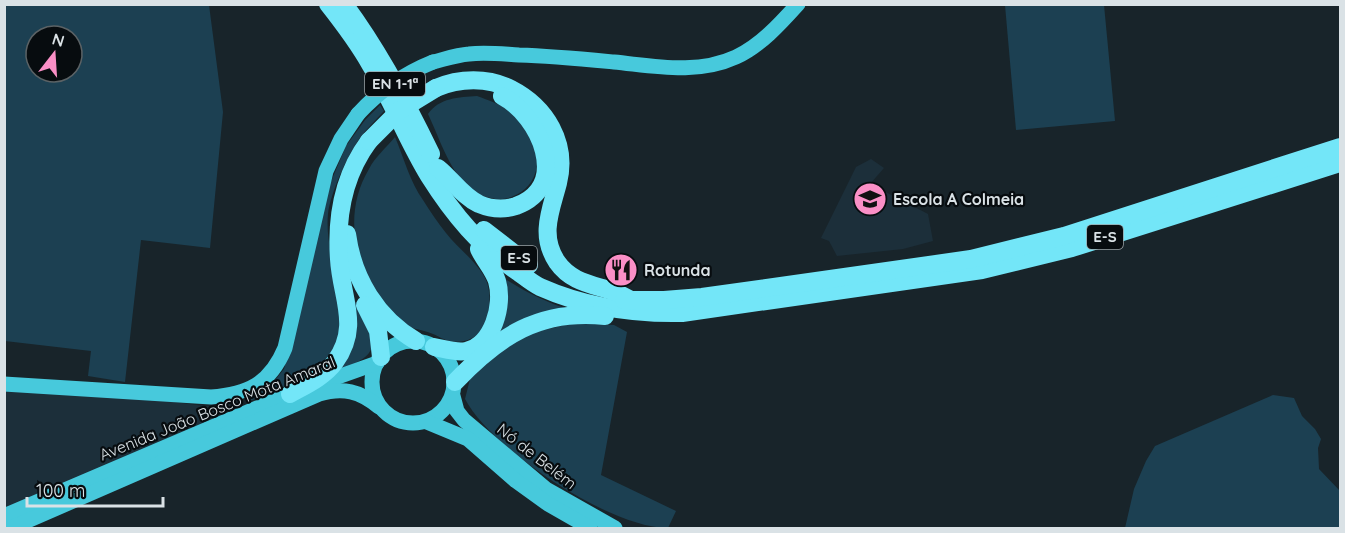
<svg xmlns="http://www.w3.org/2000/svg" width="1345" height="533" font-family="Quicksand,sans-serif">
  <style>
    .built { fill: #1c2f3a }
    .green { fill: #1c4052; fill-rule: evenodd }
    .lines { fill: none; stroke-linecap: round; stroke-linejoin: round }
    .major { stroke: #47c9dc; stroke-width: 15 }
    .highway { stroke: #73e6f8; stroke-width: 18 }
    .major-bridge { stroke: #47c9dc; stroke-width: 15 }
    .highway-bridge { stroke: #73e6f8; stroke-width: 18 }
    .labels { text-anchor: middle; stroke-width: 4.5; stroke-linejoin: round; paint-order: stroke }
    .shield { fill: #070c0f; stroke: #9ba2a6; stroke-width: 1.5 }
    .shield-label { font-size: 15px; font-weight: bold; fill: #dae2e6 }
    .poi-label { font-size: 16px; font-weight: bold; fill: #dae2e6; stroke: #070c0f; text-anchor: start }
    .street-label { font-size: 16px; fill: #dae2e6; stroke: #070c0f }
  </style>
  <rect width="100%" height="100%" fill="#18242a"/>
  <g class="built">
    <polygon points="871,159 884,168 870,184 928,214 933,241 903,249 837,256 829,241 821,238 856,167"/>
    <polygon points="4,388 159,400 220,408 226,418 5,512"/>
  </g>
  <g class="green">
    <path d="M 5,4 L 209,5 L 223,112 L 210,248 L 141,240 L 125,382 L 88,376 L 91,351 L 5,341 ZM 36,36 L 72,36 L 72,72 L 36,72 Z"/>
    <polygon points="1005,5 1104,5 1115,121 1016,130"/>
    <path d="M 477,96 C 490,101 503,105 514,114 C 537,133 549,172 521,192 C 512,198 502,201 491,198 C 482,196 473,193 467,186 C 448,167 439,137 428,114 C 439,98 459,97 477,96 Z"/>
    <path d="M 380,105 L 384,111 C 376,120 367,128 360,138 C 348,154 330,194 328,214 C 326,233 331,254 334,273 C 337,288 342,304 342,318 C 342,369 288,385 250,401 L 248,398 L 271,385 L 284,369 L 298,318 L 327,191 L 346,146 L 365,120 Z"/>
    <path d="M 395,137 C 404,158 410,182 423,200 C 430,211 438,223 446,233 C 458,249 484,267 488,286 C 494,314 484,347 449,341 C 444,340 438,336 433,334 C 421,329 409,329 399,321 C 394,317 389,309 385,304 C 353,266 343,212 369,169 C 375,157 387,147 395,137 Z"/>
    <path d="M 496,273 C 520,289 544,302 571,310 L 498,337 Z"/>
    <path d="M 352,296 C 376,338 389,355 334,371 Z"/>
    <path d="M 574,323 L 614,325 L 627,332 L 601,475 L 676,511 L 668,528 C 610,528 492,450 465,399 L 470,379 L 507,346 L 530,333 Z"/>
    <polygon points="1273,395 1294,398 1302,416 1315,429 1321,439 1318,448 1319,469 1340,491 1340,528 1125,528 1134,489 1146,461 1155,446"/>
  </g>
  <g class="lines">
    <g class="major">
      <path d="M 433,62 C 445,59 457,55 469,54 C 485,52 502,54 519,55 C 551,56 582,59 614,62 C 655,66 697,75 736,57 C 760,46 780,24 798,4"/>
      <circle cx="413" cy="382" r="41"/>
      <path d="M 4,384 L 211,397 C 248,394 270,384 285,348 L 326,171 L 341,139 L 358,114"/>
      <polyline points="453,396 457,411 464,420 546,489 615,528"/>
      <polyline points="427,422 468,439 516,481 548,504 590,528"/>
      <polyline points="4,516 290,394 377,363"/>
      <path d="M 11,528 L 319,394 C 343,387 360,391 379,407"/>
    </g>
    <g class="highway">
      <path d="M 328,4 C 343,23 358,43 370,64 C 392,100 407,140 429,176 C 453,214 480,247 518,272 C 525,277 532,283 540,287 C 585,307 634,314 682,313 L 982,270 L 1072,248 L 1340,163"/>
      <path d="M 344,4 C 379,51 406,102 431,154"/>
      <path d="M 436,88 C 459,78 488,77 511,89 C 546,107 568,143 558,183 C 551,210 539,235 557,262 C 571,282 591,284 612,291 C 619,293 626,298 633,301"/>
      <path d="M 438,168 C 452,179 462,196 479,204 C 491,209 504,210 516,206 C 571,186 540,116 502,96"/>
      <polyline points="484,230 529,265"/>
      <path d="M 347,234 C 353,279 377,318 416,341"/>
      <polyline points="624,300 664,300 702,297 971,259 1064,236 1340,147"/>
      <polyline points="365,305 378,331 381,357"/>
      <path d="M 434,347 C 445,349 456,353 466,351 C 493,345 504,305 497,281 C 493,269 484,260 479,249"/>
      <path d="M 455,382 C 499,336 539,309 605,316"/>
      <path d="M 290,394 C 306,385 324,377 335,362 C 361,326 341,297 339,259 C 336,216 343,176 369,141"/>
    </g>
    <path class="major-bridge" d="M 358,114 C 380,90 403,74 433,62"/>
    <polyline class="highway-bridge" points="369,141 400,110 436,88"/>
  </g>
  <defs>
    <symbol id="school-disc" viewBox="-11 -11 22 22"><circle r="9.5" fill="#fa8fc6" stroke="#070c0f"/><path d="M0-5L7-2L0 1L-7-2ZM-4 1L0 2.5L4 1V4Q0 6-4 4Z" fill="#111"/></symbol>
    <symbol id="restaurant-disc" viewBox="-11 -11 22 22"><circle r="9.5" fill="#fa8fc6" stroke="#070c0f"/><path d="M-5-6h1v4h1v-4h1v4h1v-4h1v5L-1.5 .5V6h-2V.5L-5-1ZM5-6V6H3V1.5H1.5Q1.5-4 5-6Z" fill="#111"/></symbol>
  </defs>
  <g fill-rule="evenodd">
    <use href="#school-disc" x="851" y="180" width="38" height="38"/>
    <use href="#restaurant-disc" x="602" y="251" width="38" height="38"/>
  </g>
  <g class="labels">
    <g class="shield">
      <rect x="365" y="72" width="60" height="24" rx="4.5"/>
      <rect x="1087" y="225" width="36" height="24" rx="4.5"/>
      <rect x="501" y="246" width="36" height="24" rx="4.5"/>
    </g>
    <g class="shield-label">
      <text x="395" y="89">EN 1-1ª</text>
      <text x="1105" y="242">E-S</text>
      <text x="519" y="263">E-S</text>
    </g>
    <g class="poi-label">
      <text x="893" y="205">Escola A Colmeia</text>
      <text x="644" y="276">Rotunda</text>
    </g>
    <g class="street-label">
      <text transform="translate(217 408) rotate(-22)" y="6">Avenida João Bosco Mota Amaral</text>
      <text transform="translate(537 456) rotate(38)" y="6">Nó de Belém</text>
    </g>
  </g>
  <rect width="1345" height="533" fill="none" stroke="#dae2e6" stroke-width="12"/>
  <g transform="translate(54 54) rotate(17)"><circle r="28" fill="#070c0f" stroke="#5b6265" stroke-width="1.5"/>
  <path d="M0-4.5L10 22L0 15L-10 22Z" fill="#fa8fc6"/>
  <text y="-9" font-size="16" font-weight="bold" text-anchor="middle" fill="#dae2e6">N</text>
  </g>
  <path d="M27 497v9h136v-9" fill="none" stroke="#dae2e6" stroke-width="3"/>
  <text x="36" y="497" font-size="18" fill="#dae2e6" stroke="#070c0f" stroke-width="4.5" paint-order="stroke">100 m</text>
</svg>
